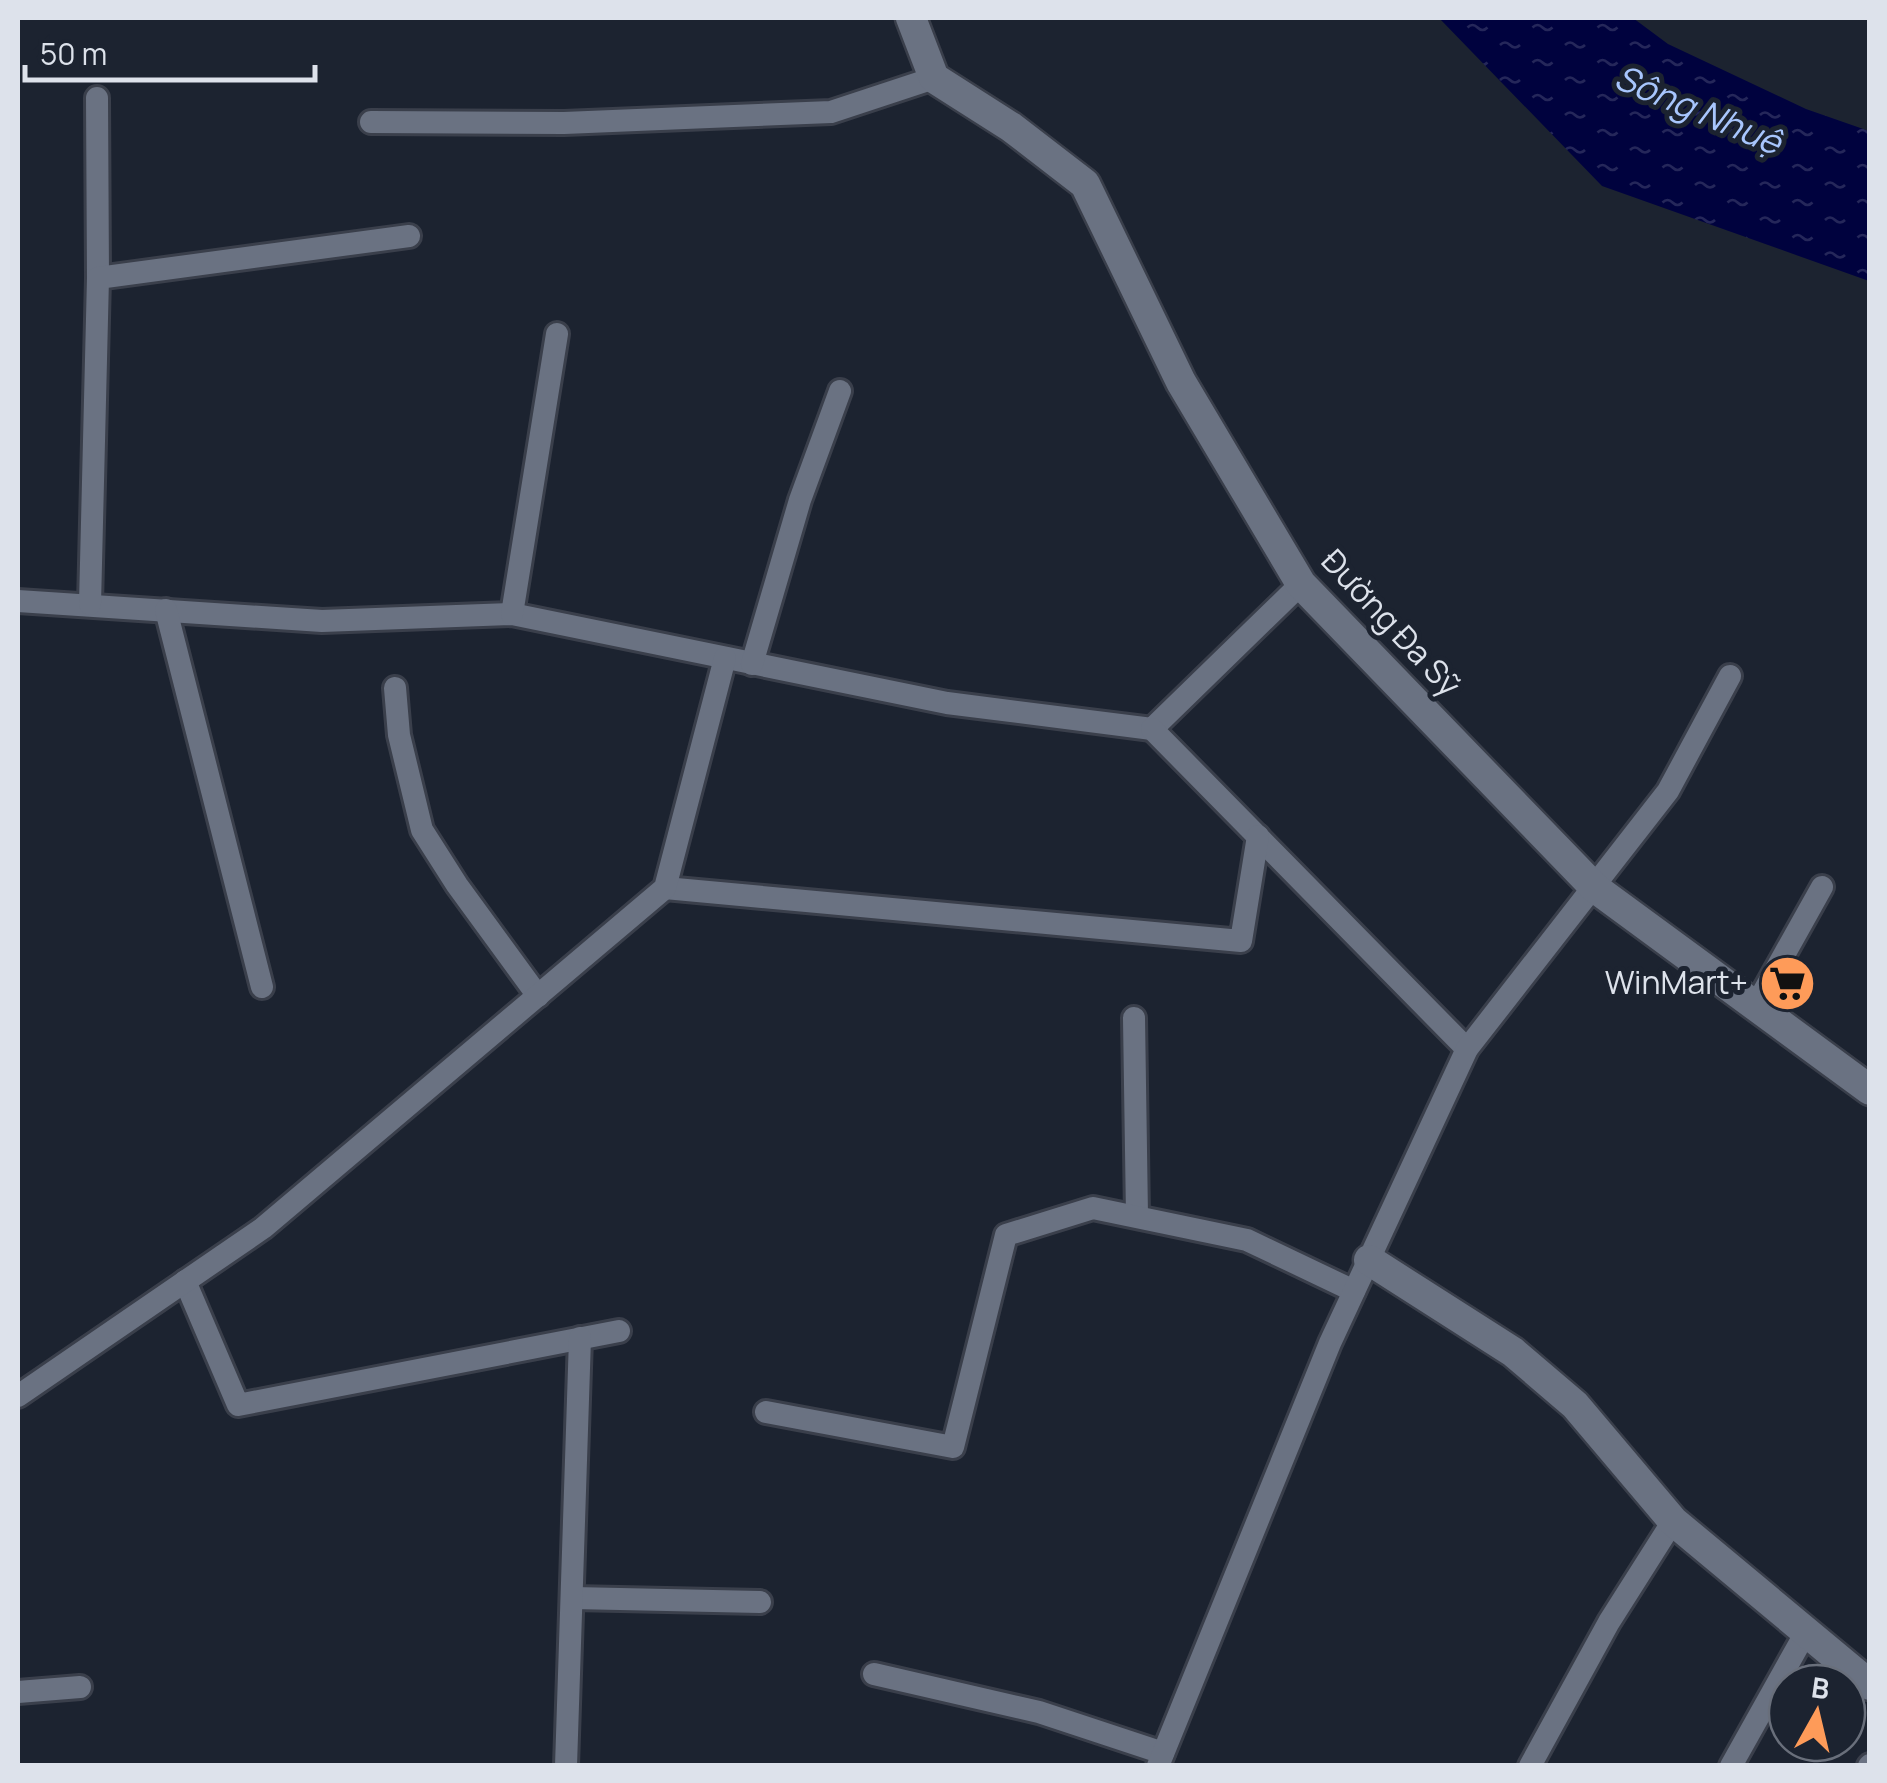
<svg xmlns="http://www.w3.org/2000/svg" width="1887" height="1783" font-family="Manrope,sans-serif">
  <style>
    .water { fill: url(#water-ripples) }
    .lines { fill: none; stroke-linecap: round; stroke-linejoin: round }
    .service-casing { stroke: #3a3f4b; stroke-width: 28 }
    .minor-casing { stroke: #3a3f4b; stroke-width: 35 }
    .tertiary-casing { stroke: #3a3f4b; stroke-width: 35 }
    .service { stroke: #6a7282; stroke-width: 22 }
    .minor { stroke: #6a7282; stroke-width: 30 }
    .tertiary { stroke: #6a7282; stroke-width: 30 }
    .labels { text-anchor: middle; stroke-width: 10; stroke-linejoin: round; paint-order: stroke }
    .street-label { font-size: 32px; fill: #dde2eb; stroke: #1c2330 }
    .poi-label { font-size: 32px; fill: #dde2eb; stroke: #1c2330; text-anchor: end }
    .water-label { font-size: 35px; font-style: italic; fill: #a8c6fd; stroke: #1c2330 }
  </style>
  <defs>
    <pattern id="water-ripples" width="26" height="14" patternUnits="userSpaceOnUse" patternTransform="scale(2.5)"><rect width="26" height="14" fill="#00023e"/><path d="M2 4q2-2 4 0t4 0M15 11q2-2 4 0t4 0" fill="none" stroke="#25275a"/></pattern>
  </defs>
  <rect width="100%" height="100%" fill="#1c2330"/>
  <polygon class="water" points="1439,18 1633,18 1668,44 1806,109 1869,131 1869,281 1602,186"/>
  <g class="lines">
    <defs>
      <g id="service">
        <polyline points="97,98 98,278"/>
        <polyline points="371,122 564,123 831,112 934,78"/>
        <polyline points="18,601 322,621 512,614 947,703 1152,729 1301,584"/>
        <polyline points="90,604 98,278 409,236"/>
        <polyline points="166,610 262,987"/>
        <polyline points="512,614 557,334"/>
        <polyline points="752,664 800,500 840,391"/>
        <polyline points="395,688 399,735 422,830 457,885 538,996"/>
        <polyline points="1152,729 1467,1049"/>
        <polyline points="665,888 1241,941 1258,836"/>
        <polyline points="1756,1005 1822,887"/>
        <polyline points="1134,1018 1137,1216"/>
        <polyline points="185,1281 238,1405 619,1331"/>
        <polyline points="18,1396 263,1228 665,888 725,658"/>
        <polyline points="766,1412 953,1447 1006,1235 1093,1208 1247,1240 1354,1291"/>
        <polyline points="573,1598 760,1602"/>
        <polyline points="874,1674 1039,1712 1163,1753"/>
        <polyline points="18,1692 80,1687"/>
        <polyline points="566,1766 580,1338"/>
        <polyline points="1158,1766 1330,1343 1467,1049 1668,791 1730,676"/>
        <polyline points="1530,1766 1609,1622 1673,1521"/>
        <polyline points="1731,1766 1806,1632"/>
        <polyline points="1869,1766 1870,1765"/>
      </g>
      <polyline id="minor" points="1369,1260 1513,1352 1575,1405 1673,1521 1870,1685"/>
      <polyline id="tertiary" points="911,18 934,78 1011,127 1085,184 1181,382 1301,584 1595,888 1870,1090"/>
    </defs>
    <use href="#service" class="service-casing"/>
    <use href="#minor" class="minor-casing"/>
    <use href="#tertiary" class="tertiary-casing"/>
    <use href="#service" class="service"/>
    <use href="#minor" class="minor"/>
    <use href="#tertiary" class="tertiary"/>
  </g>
  <defs>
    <symbol id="supermarket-disc" viewBox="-11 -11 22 22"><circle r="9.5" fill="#fe9b59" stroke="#1c2330"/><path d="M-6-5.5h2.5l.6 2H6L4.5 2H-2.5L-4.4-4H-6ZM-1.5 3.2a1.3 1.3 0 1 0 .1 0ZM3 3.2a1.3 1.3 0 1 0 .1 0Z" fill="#111"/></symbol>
  </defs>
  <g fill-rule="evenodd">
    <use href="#supermarket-disc" x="1756" y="952" width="63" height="63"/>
  </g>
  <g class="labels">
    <g class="street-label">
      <text transform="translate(1391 623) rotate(47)" y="11">Đường Đa Sỹ</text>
    </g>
    <g class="poi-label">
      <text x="1748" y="994">WinMart+</text>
    </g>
    <g class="water-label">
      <text transform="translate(1698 110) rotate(23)" y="12">Sông Nhuệ</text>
    </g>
  </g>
  <rect width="1887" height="1783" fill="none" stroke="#dde2eb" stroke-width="40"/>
  <g transform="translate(1817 1713) rotate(8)"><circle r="48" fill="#1c2330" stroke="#696f7b" stroke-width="2.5"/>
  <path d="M0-8L18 38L0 25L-18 38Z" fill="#fe9b59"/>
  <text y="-15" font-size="28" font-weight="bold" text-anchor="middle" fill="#dde2eb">B</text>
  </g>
  <path d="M25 65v15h290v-15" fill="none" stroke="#dde2eb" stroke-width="5"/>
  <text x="40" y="65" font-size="30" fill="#dde2eb" stroke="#1c2330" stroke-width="8" paint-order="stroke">50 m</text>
</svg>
